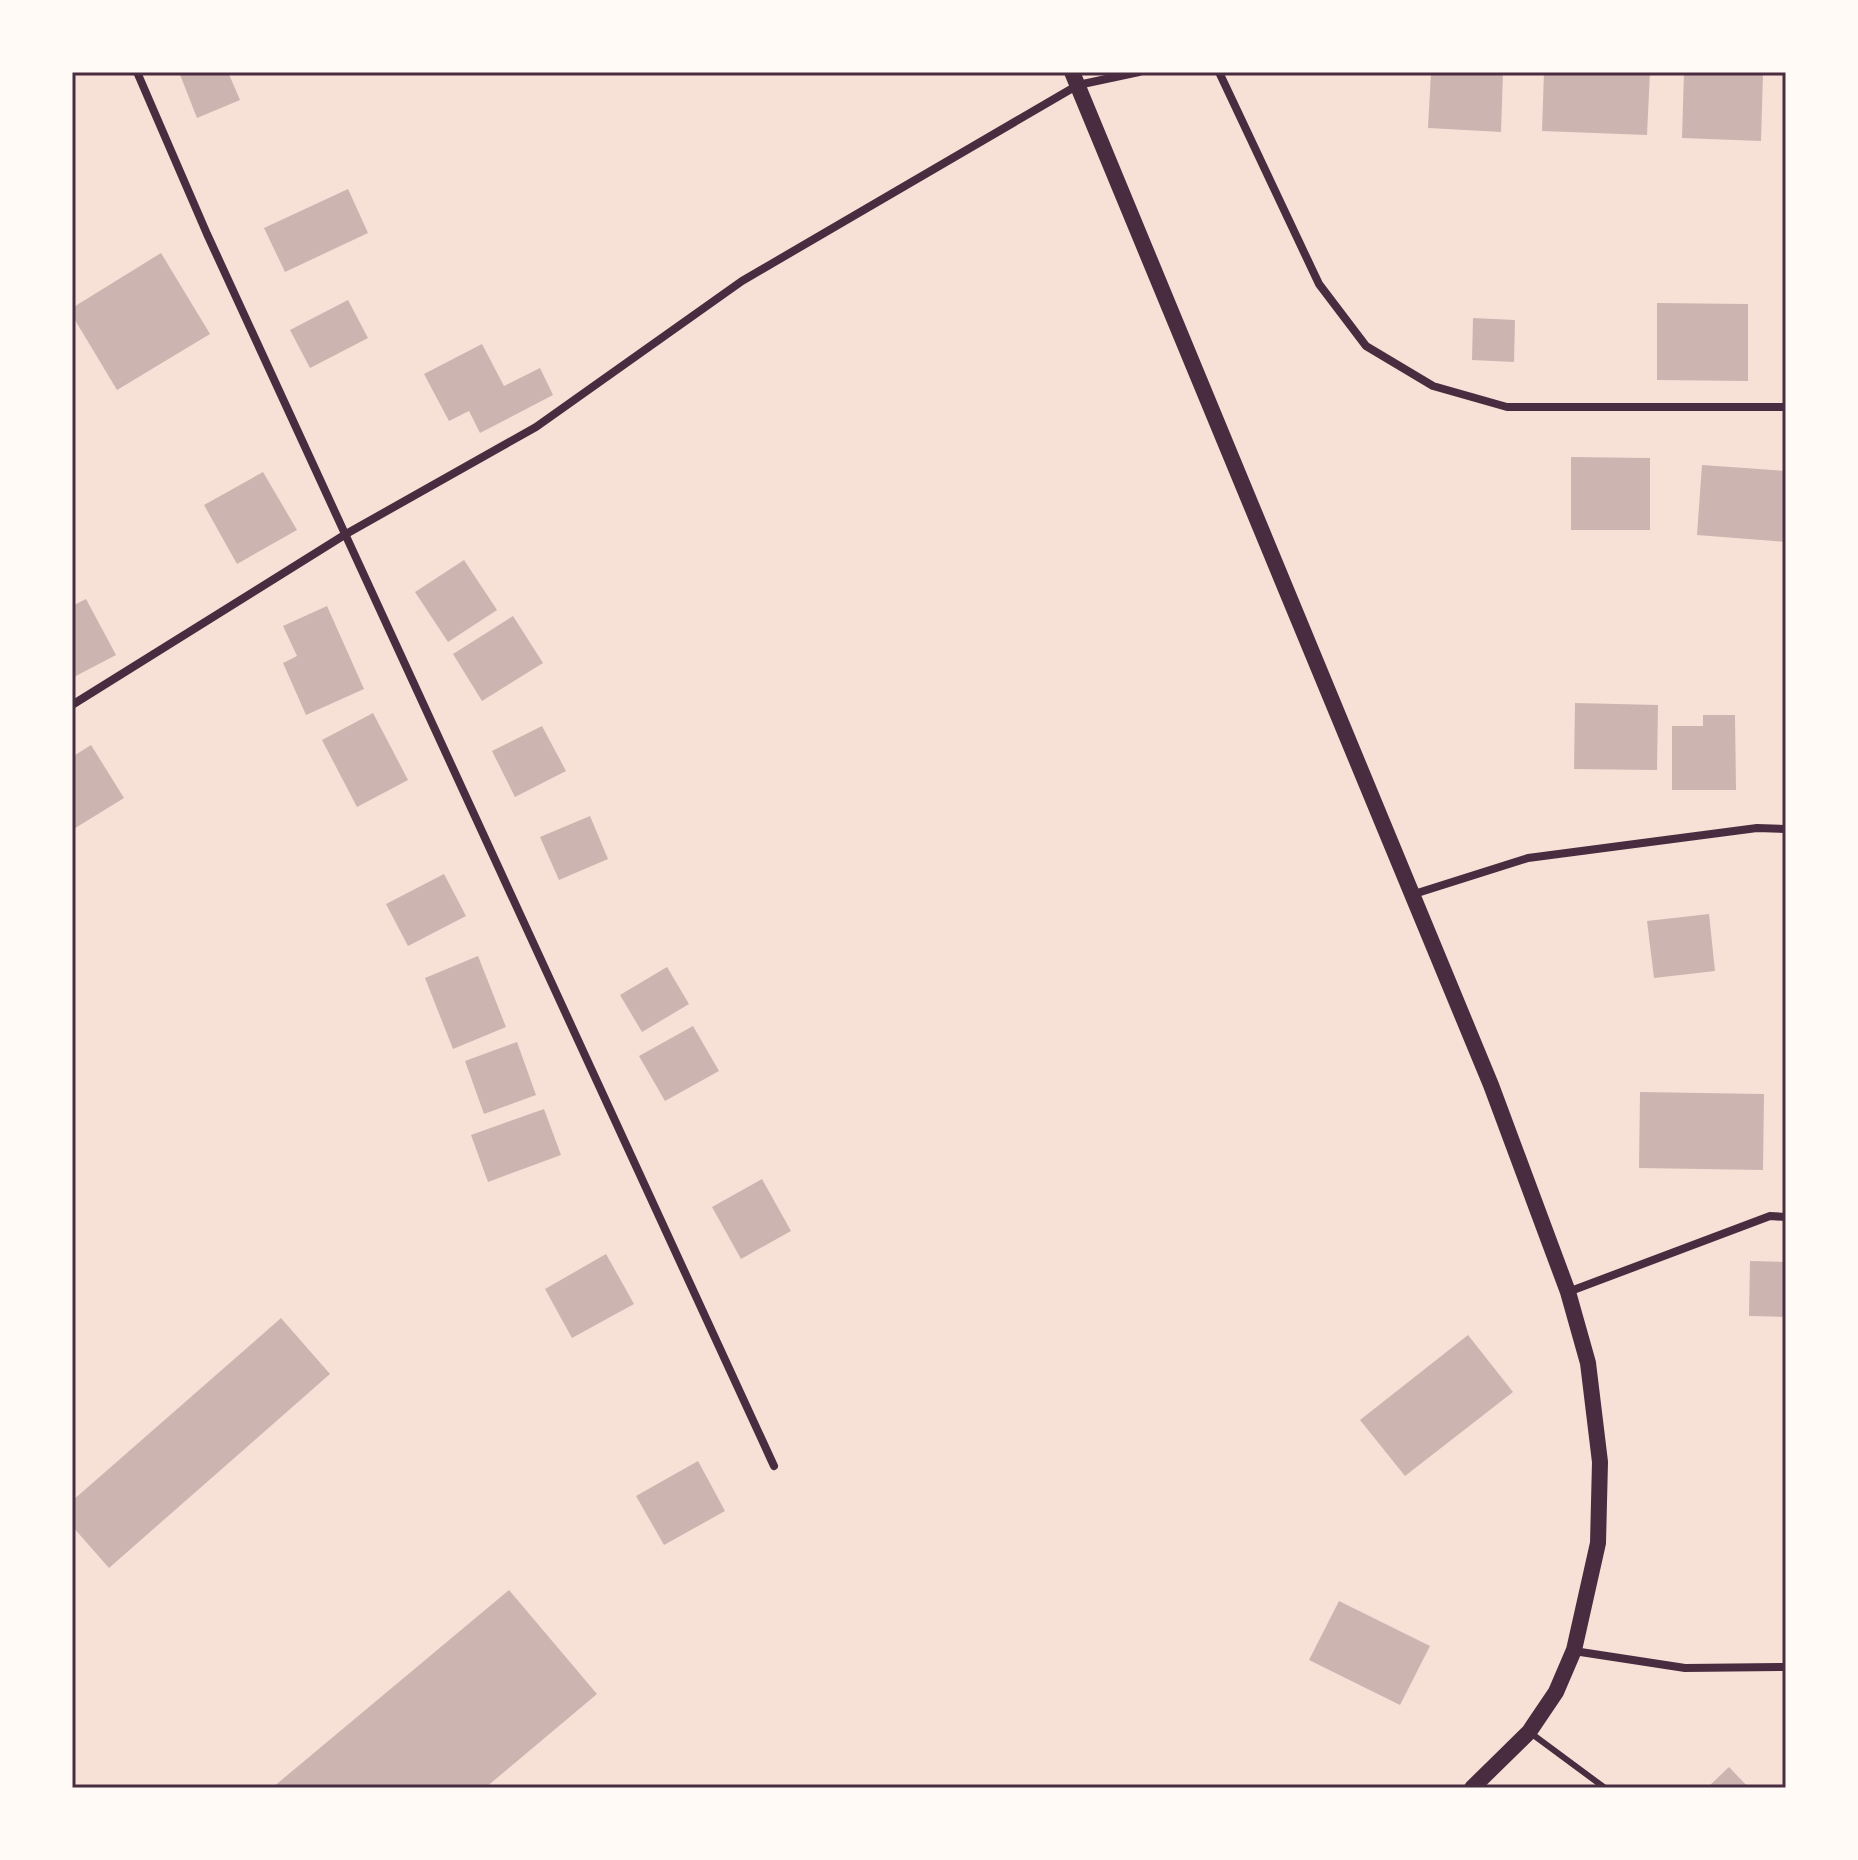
<svg xmlns="http://www.w3.org/2000/svg" width="1858" height="1860" font-family="Inter,sans-serif">
  <style>
    .building { fill: #ccb4b1 }
    .lines { fill: none; stroke-linecap: round; stroke-linejoin: round }
    .service { stroke: #4a2c40; stroke-width: 6 }
    .minor { stroke: #4a2c40; stroke-width: 8 }
    .secondary { stroke: #4a2c40; stroke-width: 16 }
    .neatline { fill: none; stroke: #4a2c40; stroke-width: 3 }
  </style>
  <rect width="100%" height="100%" fill="#f7e1d7"/>
  <g class="building">
    <polygon points="179,72 228,72 240,100 197,118"/>
    <polygon points="1431,72 1503,72 1501,132 1428,128"/>
    <polygon points="1544,72 1650,72 1647,135 1542,131"/>
    <polygon points="1684,72 1763,74 1761,141 1682,138"/>
    <polygon points="348,189 368,233 285,272 264,228"/>
    <polygon points="161,253 210,334 117,390 72,315 72,308"/>
    <polygon points="348,300 368,338 310,368 290,330"/>
    <polygon points="1657,303 1748,304 1748,381 1657,380"/>
    <polygon points="1473,318 1515,320 1514,362 1472,360"/>
    <polygon points="482,344 504,386 540,368 553,395 480,433 469,411 449,421 424,374"/>
    <polygon points="1571,457 1650,458 1650,530 1571,530"/>
    <polygon points="1702,465 1786,471 1786,542 1697,535"/>
    <polygon points="263,472 297,530 237,564 204,505"/>
    <polygon points="464,560 497,610 448,642 415,592"/>
    <polygon points="86,599 116,655 72,678 72,606"/>
    <polygon points="327,606 364,689 306,715 283,663 297,656 283,626"/>
    <polygon points="513,616 543,663 482,701 453,654"/>
    <polygon points="1575,703 1658,705 1657,770 1574,769"/>
    <polygon points="373,713 408,780 357,807 322,740"/>
    <polygon points="1703,715 1735,715 1736,790 1672,790 1672,726 1703,726"/>
    <polygon points="542,726 566,771 515,797 492,751"/>
    <polygon points="91,745 124,798 72,830 72,757"/>
    <polygon points="590,816 608,859 559,880 540,837"/>
    <polygon points="444,874 466,916 408,946 386,904"/>
    <polygon points="1709,914 1715,971 1654,978 1647,921"/>
    <polygon points="478,956 506,1027 453,1049 425,978"/>
    <polygon points="667,967 689,1004 642,1032 620,995"/>
    <polygon points="693,1026 719,1071 665,1101 639,1056"/>
    <polygon points="517,1042 536,1095 484,1114 465,1061"/>
    <polygon points="1640,1092 1764,1094 1763,1170 1639,1168"/>
    <polygon points="544,1109 561,1155 488,1182 471,1135"/>
    <polygon points="762,1179 791,1231 741,1259 712,1207"/>
    <polygon points="606,1254 634,1304 572,1338 545,1289"/>
    <polygon points="1750,1261 1786,1262 1786,1317 1749,1316"/>
    <polygon points="281,1318 330,1374 109,1568 72,1526 72,1501"/>
    <polygon points="1468,1335 1513,1392 1405,1476 1360,1420"/>
    <polygon points="698,1461 725,1511 664,1545 636,1496"/>
    <polygon points="509,1590 597,1694 485,1788 272,1788"/>
    <polygon points="1339,1601 1430,1646 1400,1705 1309,1660"/>
    <polygon points="1729,1767 1749,1788 1707,1788"/>
  </g>
  <g class="lines">
    <polyline class="service" points="1532,1734 1605,1788"/>
    <g class="minor">
      <polyline points="137,72 207,234 774,1466"/>
      <polyline points="1219,72 1319,284 1366,346 1433,386 1507,407 1786,407"/>
      <polyline points="72,705 346,534 536,427 742,281 1078,85 1139,72"/>
      <polyline points="1411,895 1528,858 1757,828 1786,829"/>
      <polyline points="1568,1292 1770,1216 1786,1217"/>
      <polyline points="1574,1651 1685,1668 1786,1667"/>
    </g>
    <polyline class="secondary" points="1072,72 1491,1085 1568,1292 1588,1363 1600,1462 1598,1543 1574,1650 1556,1692 1529,1732 1472,1788"/>
  </g>
  <rect width="1858" height="1860" fill="none" stroke="#fffaf5" stroke-width="148"/>
  <rect x="74" y="74" width="1710" height="1712" class="neatline"/>
</svg>
